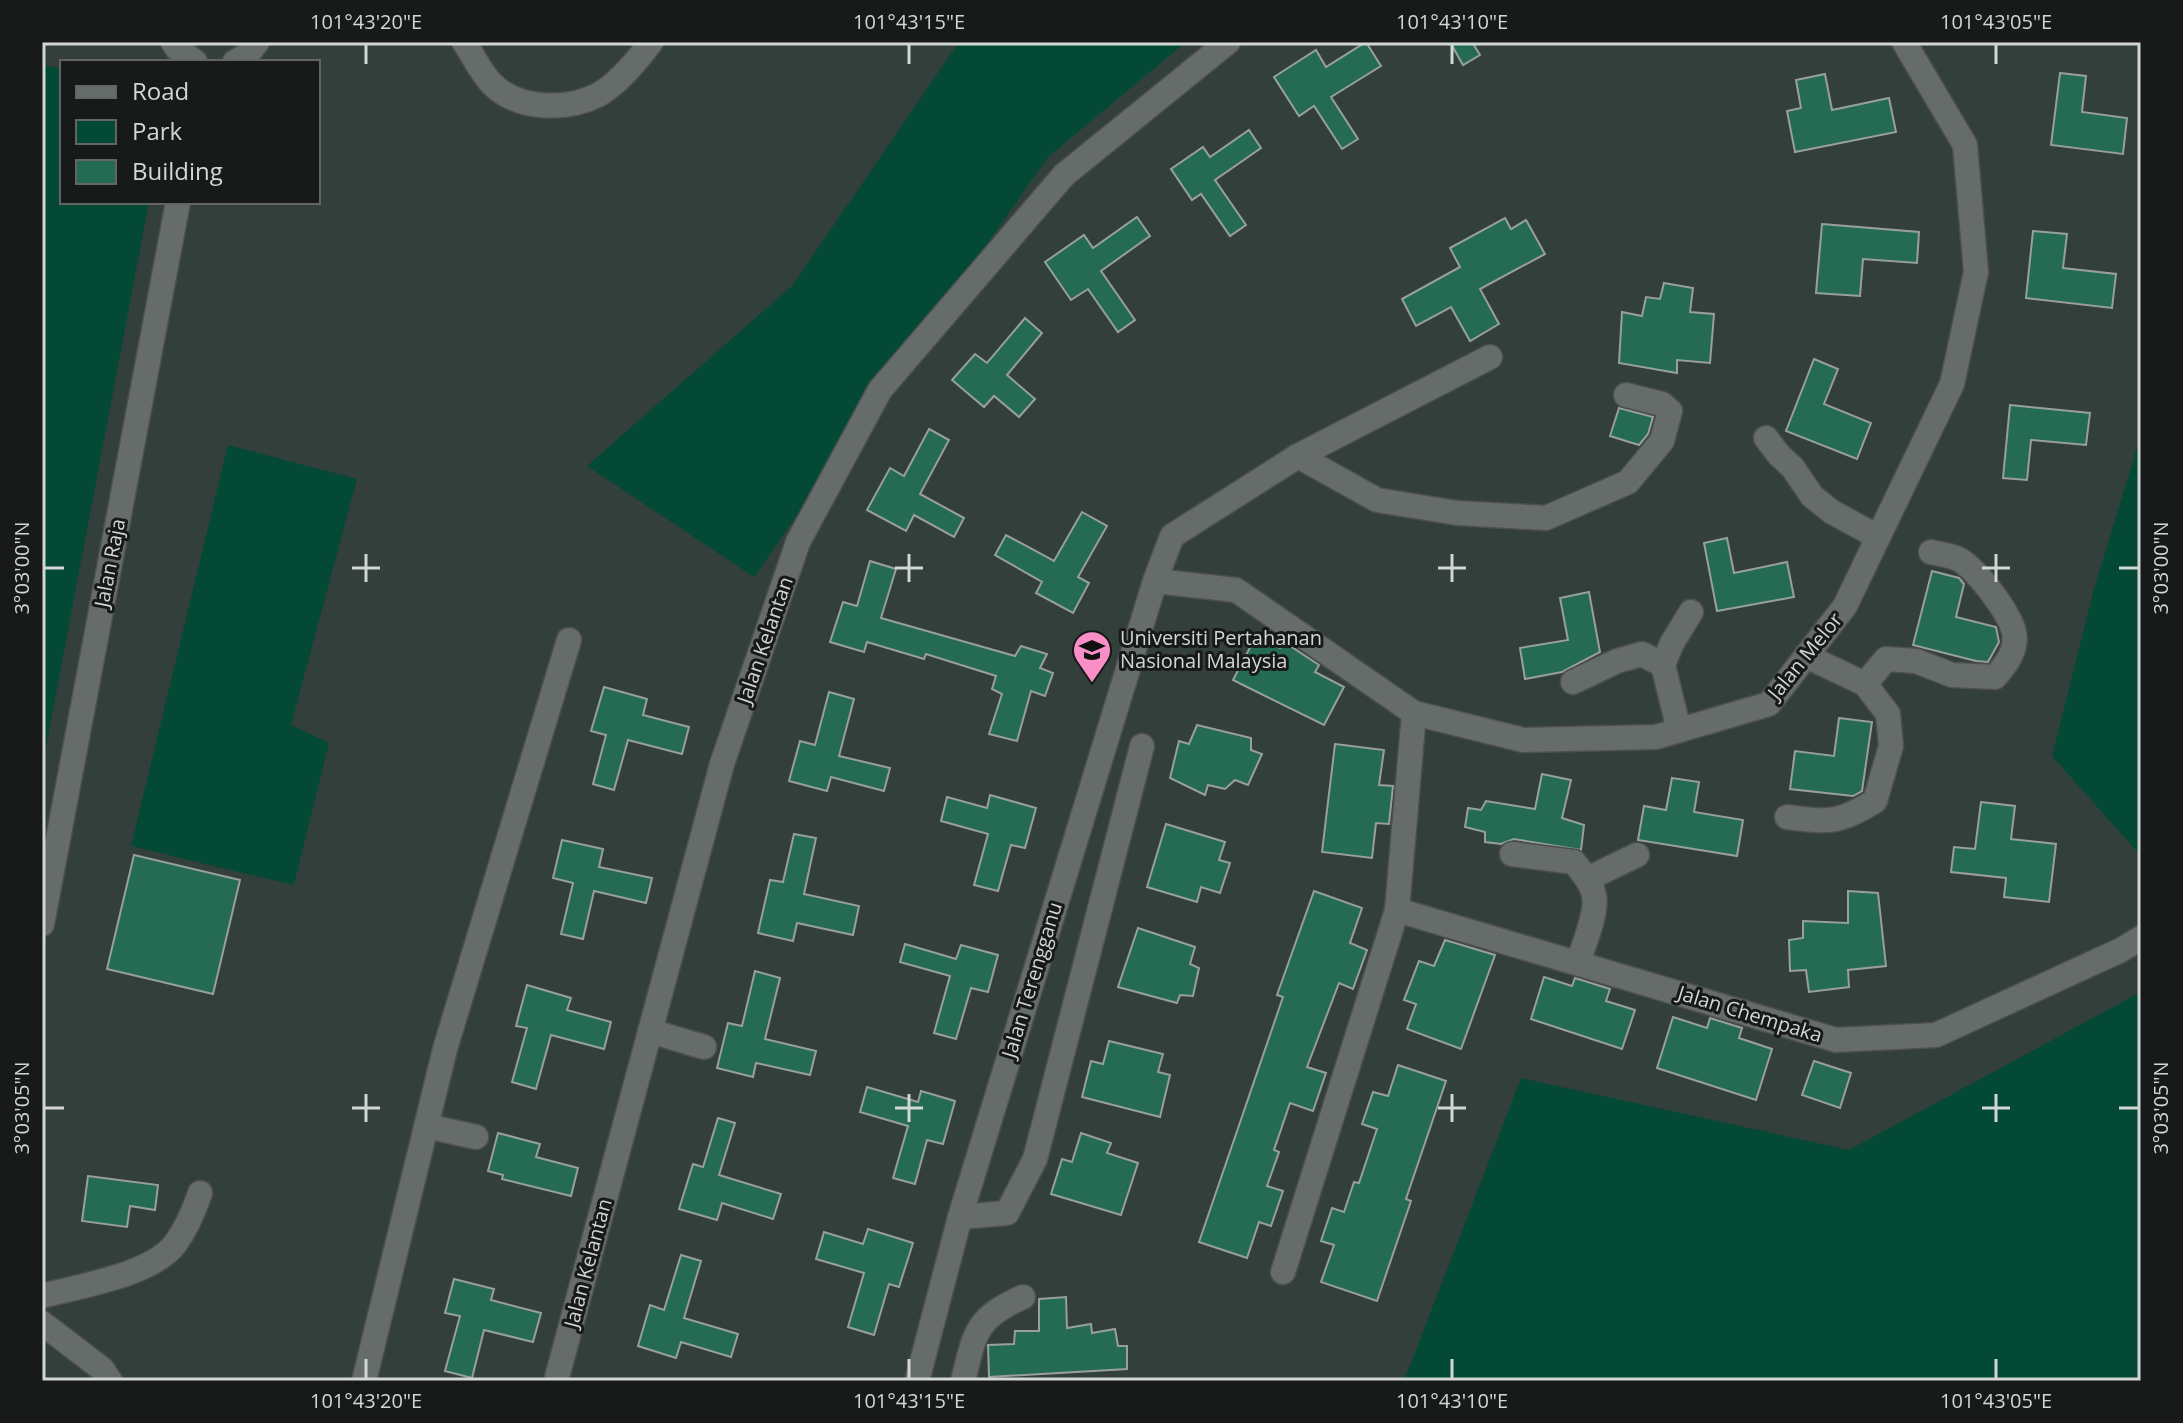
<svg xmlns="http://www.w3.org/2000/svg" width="2183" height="1423" font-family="'Open Sans',sans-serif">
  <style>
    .built { fill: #333f3a; fill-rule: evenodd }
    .green { fill: #034936 }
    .building { fill: #256b54; stroke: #989f9c; stroke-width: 2 }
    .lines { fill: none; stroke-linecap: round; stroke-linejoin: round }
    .minor-casing { stroke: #4b4f4d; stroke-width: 27 }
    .minor { stroke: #666c69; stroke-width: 24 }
    .ticks { fill: none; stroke: #d2d6d4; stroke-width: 3 }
    .labels { text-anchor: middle; stroke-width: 6; stroke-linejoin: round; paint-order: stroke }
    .street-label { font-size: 20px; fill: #d2d6d4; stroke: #181a19 }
    .poi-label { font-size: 20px; fill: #d2d6d4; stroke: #181a19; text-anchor: start }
    .neatline { fill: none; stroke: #d2d6d4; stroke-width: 3 }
    .ticks-label { font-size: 20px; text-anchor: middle; fill: #d2d6d4 }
  </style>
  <rect width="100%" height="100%" fill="#2e3331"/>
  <path class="built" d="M 42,42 L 2141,42 L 2141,1165 L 1741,1381 L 42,1381 ZM 62,62 L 318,62 L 318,202 L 62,202 Z"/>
  <g class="green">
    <polygon points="959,42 1186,42 1048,157 754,577 587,466 792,286"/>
    <polygon points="42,65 62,69 62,202 149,202 42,768"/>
    <polygon points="2141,435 2141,856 2052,756 2094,589"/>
    <polygon points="228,445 357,479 291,725 329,743 294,885 131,846"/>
    <polygon points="2141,992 2141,1381 1404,1381 1521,1078 1849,1150"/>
  </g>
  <g class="building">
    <polygon points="1366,42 1381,66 1331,97 1358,139 1342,149 1314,106 1299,116 1274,77 1316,50 1326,67"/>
    <polygon points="1450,42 1472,42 1480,55 1463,65"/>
    <polygon points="2060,73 2086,76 2082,112 2127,118 2123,154 2051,145"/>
    <polygon points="1825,74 1832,110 1889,98 1896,132 1795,152 1787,111 1801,108 1796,80"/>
    <polygon points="1249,130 1261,148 1215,180 1246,225 1230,236 1201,194 1192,200 1171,169 1203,147 1210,157"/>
    <polygon points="1137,217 1150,236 1101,271 1135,320 1118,332 1088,289 1071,300 1045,262 1084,235 1093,248"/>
    <polygon points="1505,218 1511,229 1526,220 1545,254 1480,289 1499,324 1470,341 1451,307 1416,326 1402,299 1460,267 1450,248"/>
    <polygon points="1822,224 1919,232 1917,263 1863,259 1860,296 1816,293"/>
    <polygon points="2033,231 2067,234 2063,268 2116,274 2112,308 2026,298"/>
    <polygon points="1664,283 1693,288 1690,312 1714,314 1710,363 1677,360 1677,373 1619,363 1622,312 1642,316 1646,297 1660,299"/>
    <polygon points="1025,318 1042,333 1007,375 1035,399 1019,417 994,396 984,407 952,380 975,354 987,363"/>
    <polygon points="1814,359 1838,369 1824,404 1871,423 1857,459 1786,431"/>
    <polygon points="2010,405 2090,413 2086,445 2031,440 2027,480 2003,478"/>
    <polygon points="1619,408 1653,417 1648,434 1639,445 1610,436"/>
    <polygon points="929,429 949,440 920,494 964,518 954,537 914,515 906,531 867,510 890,468 904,476"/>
    <polygon points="1082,512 1107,526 1078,577 1089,583 1073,613 1036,593 1042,582 995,555 1006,535 1054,561"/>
    <polygon points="1727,538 1734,573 1787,562 1794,597 1717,611 1704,543"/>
    <polygon points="870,561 896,569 881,618 1015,656 1021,646 1047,654 1040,668 1053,673 1045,696 1031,691 1017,741 989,734 1002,694 992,689 996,676 926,654 924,659 867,642 864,652 830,642 843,602 857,606"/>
    <polygon points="1932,571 1959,578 1964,584 1956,617 1996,627 1999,642 1988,662 1976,661 1913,645"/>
    <polygon points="1589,592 1600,652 1562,672 1525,679 1520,648 1568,640 1560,598"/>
    <polygon points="1256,636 1280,648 1284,642 1319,665 1315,672 1344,687 1324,725 1233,680"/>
    <polygon points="604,687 647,699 643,715 689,727 682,754 628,740 614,790 593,784 606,735 591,731"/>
    <polygon points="829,692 854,699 839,756 890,768 884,791 831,777 827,791 789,781 800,741 815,745"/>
    <polygon points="1839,718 1872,722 1862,791 1853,796 1790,789 1795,751 1834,756"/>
    <polygon points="1197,725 1251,738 1251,750 1262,754 1248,785 1235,780 1225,789 1208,785 1205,795 1170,778 1179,741 1189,744"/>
    <polygon points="1335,744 1384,750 1379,785 1393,786 1389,824 1376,823 1372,858 1322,852"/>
    <polygon points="1542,774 1571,780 1562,818 1584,825 1581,850 1514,839 1501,844 1485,842 1485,832 1465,827 1468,808 1481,810 1486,801 1535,809"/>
    <polygon points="1672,778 1699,782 1694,812 1743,820 1737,856 1638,840 1644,806 1666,810"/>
    <polygon points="990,795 1036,808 1025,848 1011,845 998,891 974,885 988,834 941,821 947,797 987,808"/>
    <polygon points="1981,802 2015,806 2011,839 2056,844 2049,902 2004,897 2006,878 1951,872 1954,847 1975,849"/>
    <polygon points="1166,824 1225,842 1219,860 1230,863 1220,893 1201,887 1197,902 1147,887"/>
    <polygon points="794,834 816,838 804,894 859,906 853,935 797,923 793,941 758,933 770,880 783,882"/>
    <polygon points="562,840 603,849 599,867 652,878 646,903 594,891 583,939 561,934 573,883 553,878"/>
    <polygon points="134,855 240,880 213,994 107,969"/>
    <polygon points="1314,891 1362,908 1350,943 1367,950 1353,989 1339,983 1307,1067 1326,1073 1313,1111 1290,1103 1274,1150 1279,1152 1267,1186 1283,1191 1271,1226 1259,1222 1247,1258 1199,1242 1283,997 1277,995"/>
    <polygon points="1848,891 1878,893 1886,966 1848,970 1849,987 1809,992 1806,970 1790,971 1789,940 1803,938 1803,921 1848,923"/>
    <polygon points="1138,928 1195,947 1190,964 1199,968 1193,996 1180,995 1177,1003 1118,987"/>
    <polygon points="1445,940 1495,955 1461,1049 1407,1029 1416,1004 1404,1000 1419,961 1434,966"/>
    <polygon points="905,944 956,959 961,945 998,955 988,992 971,988 956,1039 934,1033 950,976 900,962"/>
    <polygon points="755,971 780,978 765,1039 816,1051 810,1075 756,1063 753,1077 717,1068 728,1023 742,1026"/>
    <polygon points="1544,977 1572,986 1575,978 1610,989 1606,1001 1635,1010 1622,1049 1531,1019"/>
    <polygon points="527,985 571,998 567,1010 611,1022 604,1049 551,1035 536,1089 512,1082 527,1028 516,1026"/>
    <polygon points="1673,1017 1707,1028 1710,1018 1742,1028 1739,1038 1772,1049 1756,1100 1657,1068"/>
    <polygon points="1109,1041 1163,1054 1158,1072 1170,1075 1160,1117 1082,1097 1091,1061 1103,1064"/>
    <polygon points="1814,1061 1851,1073 1840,1108 1802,1095"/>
    <polygon points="1398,1065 1446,1081 1406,1199 1411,1201 1377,1301 1321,1282 1334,1245 1321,1241 1332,1208 1344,1212 1354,1182 1359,1183 1377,1129 1362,1124 1373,1092 1388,1096"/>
    <polygon points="867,1087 918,1102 921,1091 955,1101 943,1144 927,1140 915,1184 893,1178 908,1126 860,1112"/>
    <polygon points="718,1118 735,1123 719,1175 781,1194 773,1219 722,1203 717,1220 679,1209 693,1164 703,1167"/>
    <polygon points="498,1133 540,1144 536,1157 578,1168 571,1196 502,1179 503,1175 488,1171"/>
    <polygon points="1081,1133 1111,1143 1107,1153 1138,1163 1121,1215 1051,1194 1062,1159 1072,1162"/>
    <polygon points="88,1176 158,1185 155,1210 130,1206 127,1227 82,1221"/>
    <polygon points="868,1229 913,1243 899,1287 889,1284 874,1335 848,1327 864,1273 816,1259 824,1232 863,1244"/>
    <polygon points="681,1255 701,1261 684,1318 738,1334 731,1357 681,1342 676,1358 638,1346 650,1305 664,1310"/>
    <polygon points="454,1279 494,1289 491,1300 541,1313 533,1342 484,1330 472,1378 445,1371 460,1316 445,1313"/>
    <polygon points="1066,1297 1067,1328 1091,1324 1092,1333 1115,1329 1118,1346 1127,1346 1127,1369 989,1377 988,1345 1014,1344 1015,1331 1039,1331 1039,1299"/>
  </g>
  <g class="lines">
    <defs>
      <g id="minor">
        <polyline points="173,42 177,48 195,62"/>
        <path d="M 464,42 C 473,55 481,73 492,84 C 518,110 566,111 598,95 C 619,83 637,61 651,42"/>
        <polyline points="235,62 247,55 257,42"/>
        <polyline points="1766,438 1779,455 1793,468 1812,496 1832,512 1878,537"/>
        <polyline points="1298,456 1377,500 1457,513 1546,518 1628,482 1662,441 1670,411 1662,404 1626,395"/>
        <polyline points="1155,581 1236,590 1414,713 1523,740 1656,737 1769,704 1845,606 1952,384 1976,272 1965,145 1904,42"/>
        <polyline points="1573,682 1617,661 1642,654 1663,665"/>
        <path d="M 1865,684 L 1886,659 L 1916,661 L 1952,675 L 1995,677 C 2006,665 2018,649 2014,632 C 2009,612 1974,565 1956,558 C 1948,555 1939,554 1931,552"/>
        <polyline points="1679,730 1663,665 1672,643 1691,612"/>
        <path d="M 1787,817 C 1829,822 1838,824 1875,801 L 1891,746 L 1888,714 L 1865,684 L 1806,656"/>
        <path d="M 1512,854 L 1574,862 C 1581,871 1592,883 1594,895 C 1598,912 1583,946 1578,963"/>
        <polyline points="1587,879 1637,855"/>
        <polyline points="1397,910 1836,1040 1936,1035 2121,950 2141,938"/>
        <polyline points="42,924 178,202"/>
        <polyline points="650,1031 704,1047"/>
        <polyline points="426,1126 476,1137"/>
        <polyline points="960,1217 1007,1213 1035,1159 1142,746"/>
        <polyline points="1283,1272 1397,910 1414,713"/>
        <path d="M 42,1296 C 79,1286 152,1275 175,1244 C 187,1228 194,1211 200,1193"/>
        <polyline points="42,1323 102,1369 110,1381"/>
        <polyline points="364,1381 445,1049 569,640"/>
        <polyline points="556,1381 722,764 798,542 880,390 1064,175 1228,42"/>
        <polyline points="917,1381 960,1217 1155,581 1172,536 1298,456 1490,357"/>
        <path d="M 963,1381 C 975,1333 975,1318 1023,1297"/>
      </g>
    </defs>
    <use href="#minor" class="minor-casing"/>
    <use href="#minor" class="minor"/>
  </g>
  <path class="ticks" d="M 366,44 L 366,64M 909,44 L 909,64M 1452,44 L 1452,64M 1996,44 L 1996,64M 366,554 L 366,582M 909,554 L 909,582M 1452,554 L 1452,582M 1996,554 L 1996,582M 44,568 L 64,568M 352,568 L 380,568M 895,568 L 923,568M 1438,568 L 1466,568M 1982,568 L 2010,568M 2119,568 L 2139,568M 366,1094 L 366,1122M 909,1094 L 909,1122M 1452,1094 L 1452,1122M 1996,1094 L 1996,1122M 44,1108 L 64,1108M 352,1108 L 380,1108M 895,1108 L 923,1108M 1438,1108 L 1466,1108M 1982,1108 L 2010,1108M 2119,1108 L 2139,1108M 366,1359 L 366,1379M 909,1359 L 909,1379M 1452,1359 L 1452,1379M 1996,1359 L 1996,1379"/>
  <defs>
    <symbol id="university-pin" viewBox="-11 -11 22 30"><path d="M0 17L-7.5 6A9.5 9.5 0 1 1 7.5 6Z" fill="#fa8fc7" stroke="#181a19"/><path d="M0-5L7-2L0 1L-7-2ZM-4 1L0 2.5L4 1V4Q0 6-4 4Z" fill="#111"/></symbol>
  </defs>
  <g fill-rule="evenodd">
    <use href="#university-pin" x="1070" y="628" width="44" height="60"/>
  </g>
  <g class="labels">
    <g class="street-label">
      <text transform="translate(110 563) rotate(-79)" y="7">Jalan Raja</text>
      <text transform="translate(765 640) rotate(-71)" y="7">Jalan Kelantan</text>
      <text transform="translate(1805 656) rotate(-51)" y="7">Jalan Melor</text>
      <text transform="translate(1032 980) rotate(-73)" y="7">Jalan Terengganu</text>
      <text transform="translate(1750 1014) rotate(17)" y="7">Jalan Chempaka</text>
      <text transform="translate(588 1263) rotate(-75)" y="7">Jalan Kelantan</text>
    </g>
    <g class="poi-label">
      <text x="1120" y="645">Universiti Pertahanan<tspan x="1120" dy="23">Nasional Malaysia</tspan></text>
    </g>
  </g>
  <rect width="2183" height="1423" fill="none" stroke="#181a19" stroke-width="88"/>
  <rect x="60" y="60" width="260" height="144" fill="#181a19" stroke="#626564" stroke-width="2"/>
  <rect x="76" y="86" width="40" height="12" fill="#666c69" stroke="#626564" stroke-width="2"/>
  <text x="132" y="100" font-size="24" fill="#d2d6d4">Road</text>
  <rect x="76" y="120" width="40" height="24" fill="#034936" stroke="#626564" stroke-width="2"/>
  <text x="132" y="140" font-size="24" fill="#d2d6d4">Park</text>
  <rect x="76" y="160" width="40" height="24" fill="#256b54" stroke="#626564" stroke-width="2"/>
  <text x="132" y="180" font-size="24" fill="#d2d6d4">Building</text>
  <rect x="44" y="44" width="2095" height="1335" class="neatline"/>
  <g class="ticks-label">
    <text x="366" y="29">101°43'20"E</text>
    <text x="909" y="29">101°43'15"E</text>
    <text x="1452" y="29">101°43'10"E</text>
    <text x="1996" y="29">101°43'05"E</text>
    <text transform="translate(2161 568) rotate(-90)" y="7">3°03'00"N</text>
    <text transform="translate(22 568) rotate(-90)" y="7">3°03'00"N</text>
    <text transform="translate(2161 1108) rotate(-90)" y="7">3°03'05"N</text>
    <text transform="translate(22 1108) rotate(-90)" y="7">3°03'05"N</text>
    <text x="366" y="1408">101°43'20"E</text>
    <text x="909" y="1408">101°43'15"E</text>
    <text x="1452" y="1408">101°43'10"E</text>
    <text x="1996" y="1408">101°43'05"E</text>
  </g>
</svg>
